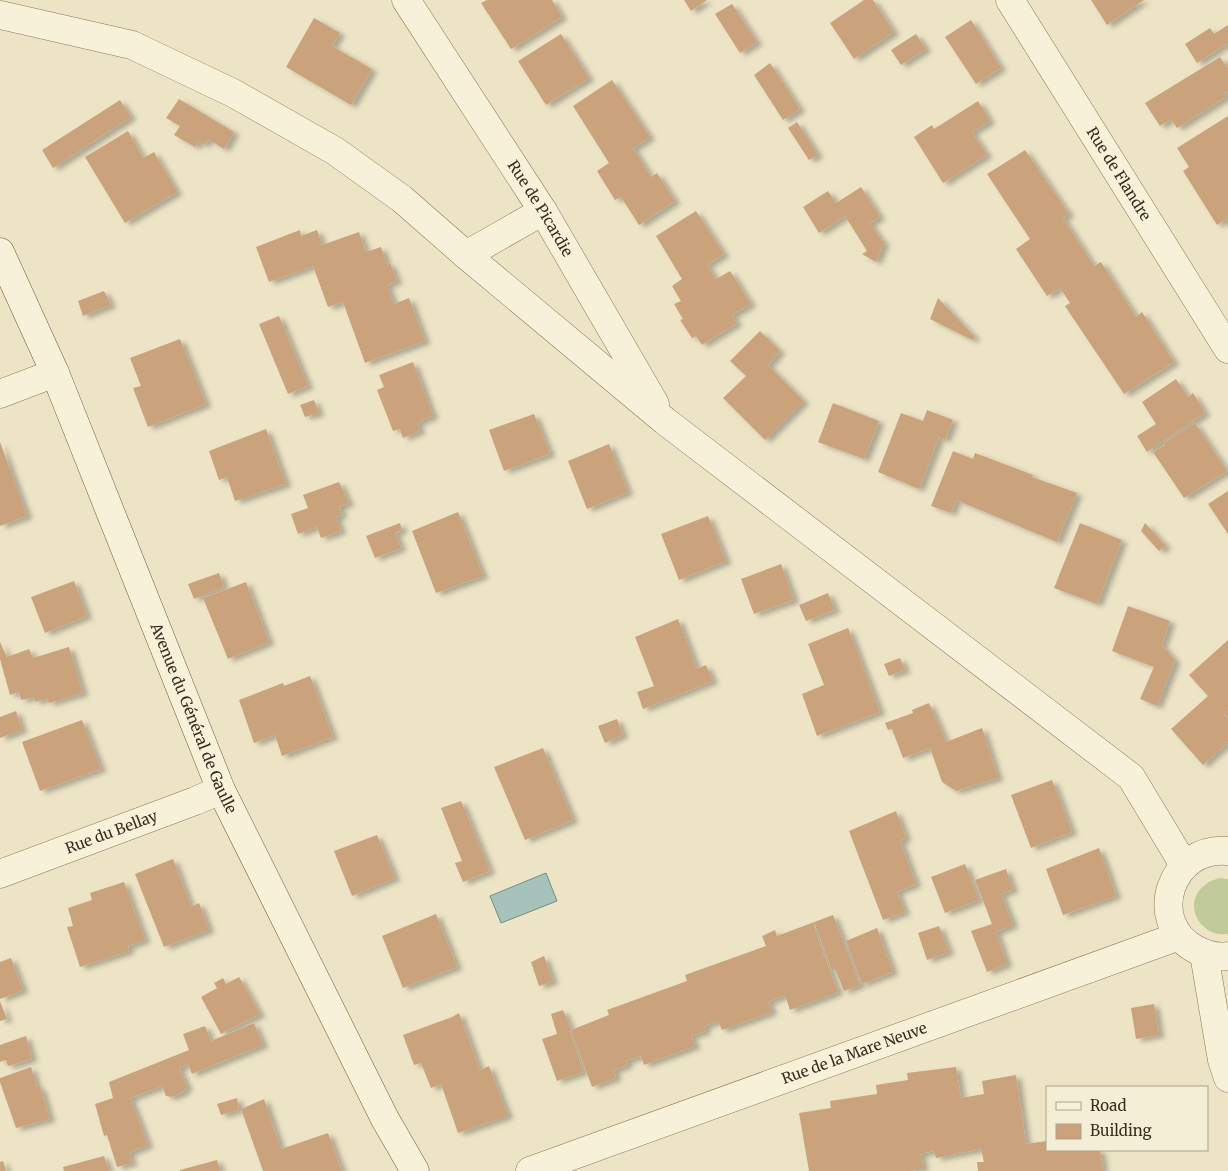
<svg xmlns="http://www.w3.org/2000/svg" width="1228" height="1171" font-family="Merriweather,serif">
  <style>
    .green { fill: #c1cb9a }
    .water { fill: #a7c1bb; stroke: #6e8f89 }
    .building { fill: #caa37d; filter: url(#shadow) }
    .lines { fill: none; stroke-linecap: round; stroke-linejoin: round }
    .minor-casing { stroke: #88775c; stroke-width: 29 }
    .secondary-casing { stroke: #6a583f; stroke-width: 29 }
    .minor { stroke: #f8f1d9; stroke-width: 28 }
    .secondary { stroke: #f8f1d9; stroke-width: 28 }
    .labels { text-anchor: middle; stroke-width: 4; stroke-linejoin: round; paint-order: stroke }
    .street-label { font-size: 15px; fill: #382e20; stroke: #f5eed6 }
  </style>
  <defs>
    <filter id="shadow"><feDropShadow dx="5.5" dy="3" stdDeviation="2.5" flood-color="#0004"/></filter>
  </defs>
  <rect width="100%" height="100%" fill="#ede4c6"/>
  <path class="green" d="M 1219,878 L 1228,879 L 1228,934 C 1200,938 1181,903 1205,885 C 1209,881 1214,880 1219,878 Z"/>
  <polygon class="water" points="546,873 557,901 501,923 490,896"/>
  <g class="building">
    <polygon points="487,0 552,0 562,17 511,49 481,3"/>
    <polygon points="684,0 707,0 691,11"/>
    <polygon points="864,0 873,0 894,32 854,59 830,23"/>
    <polygon points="1091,0 1144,0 1107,25"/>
    <polygon points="732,4 757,42 740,53 715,14"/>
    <polygon points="314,18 340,33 332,46 372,69 351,105 286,67"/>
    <polygon points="971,20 1001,68 976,84 945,37"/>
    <polygon points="1228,25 1228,43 1197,63 1185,44 1210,28 1214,34"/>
    <polygon points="561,34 589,78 546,105 518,61"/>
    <polygon points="916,34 926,49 901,65 891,50"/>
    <polygon points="1220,57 1228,69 1228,91 1224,93 1226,97 1177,128 1171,119 1160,126 1145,103"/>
    <polygon points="770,63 800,109 783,120 754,75"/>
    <polygon points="612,80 650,137 633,148 651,177 657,173 675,201 639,225 621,197 615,200 597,171 609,163 573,106"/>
    <polygon points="179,99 234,132 224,149 208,139 204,145 198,141 195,147 174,135 180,126 166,118"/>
    <polygon points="120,100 131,117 53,168 42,150"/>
    <polygon points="978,101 990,121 972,132 987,155 943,183 914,137 932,125 934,129"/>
    <polygon points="1228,116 1228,218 1217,225 1183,171 1189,167 1177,148"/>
    <polygon points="797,122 818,155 809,160 788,128"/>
    <polygon points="128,131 143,158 154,152 177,192 125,223 85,157"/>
    <polygon points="1025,150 1069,214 1063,218 1094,266 1101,262 1136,317 1142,312 1174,362 1124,394 1065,306 1070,303 1060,288 1047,296 1016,249 1030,239 987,174"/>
    <polygon points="861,187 880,217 870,223 882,241 885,240 876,262 862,254 867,251 845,216 819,233 803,207 828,191 836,203"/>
    <polygon points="696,211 724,254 707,265 716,279 730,271 751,304 732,315 737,323 702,345 696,336 692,338 680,320 683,319 674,304 681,301 672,286 682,279 656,236"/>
    <polygon points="300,230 301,236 317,230 322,245 359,232 366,252 381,247 387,265 390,263 397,281 387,285 394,304 409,298 425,341 365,363 343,302 328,307 313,266 269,282 256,247"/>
    <polygon points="104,291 111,305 83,316 78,301"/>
    <polygon points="938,298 975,337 972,340 930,319"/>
    <polygon points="279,316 308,386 288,394 259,324"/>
    <polygon points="760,331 780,351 768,365 804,401 765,440 723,398 746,376 730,361"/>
    <polygon points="180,339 206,404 148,427 133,388 141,386 130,358"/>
    <polygon points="413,362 433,416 417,423 420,431 403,438 400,429 393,431 377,390 384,387 379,375"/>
    <polygon points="1176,379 1188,397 1193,393 1205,413 1147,452 1137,436 1156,424 1142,402"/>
    <polygon points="314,400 319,413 305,417 300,405"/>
    <polygon points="833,403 879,421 864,459 818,442"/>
    <polygon points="927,410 953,420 945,440 939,437 919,489 878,472 901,413 923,421"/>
    <polygon points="534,414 550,454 504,471 489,430"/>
    <polygon points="1195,423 1227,471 1184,498 1153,452 1165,445 1164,443"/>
    <polygon points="266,429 286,484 235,501 227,477 219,480 209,451"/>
    <polygon points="0,442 27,516 0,526"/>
    <polygon points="609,444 628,492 587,509 568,461"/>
    <polygon points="953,451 973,459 975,453 1033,475 1032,477 1077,493 1057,542 956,500 951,513 931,506"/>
    <polygon points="339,482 349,503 339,507 342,515 336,517 341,531 321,538 317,527 298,534 291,514 308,508 303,495"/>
    <polygon points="1228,491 1228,534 1208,504"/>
    <polygon points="458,512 483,576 436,593 412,531"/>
    <polygon points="708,516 726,561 679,580 661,534"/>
    <polygon points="400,523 402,530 395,533 401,548 375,558 366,536"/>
    <polygon points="1080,523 1122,540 1097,604 1054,588"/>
    <polygon points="1145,523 1166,546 1159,551 1141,531"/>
    <polygon points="781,564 794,600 754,614 741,579"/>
    <polygon points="219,573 224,587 194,599 188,584"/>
    <polygon points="74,581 87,616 45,633 31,597"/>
    <polygon points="246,582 269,642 228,659 203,598"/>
    <polygon points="828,593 835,610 806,621 799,605"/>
    <polygon points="1128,606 1170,621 1162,645 1175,660 1157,706 1140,699 1154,667 1112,651"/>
    <polygon points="678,619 697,669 706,665 713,681 643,709 637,692 654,686 635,637"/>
    <polygon points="848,628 880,712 817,736 802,694 824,685 808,644"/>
    <polygon points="1228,640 1228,711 1224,714 1228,719 1228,742 1203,765 1171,729 1208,696 1189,675"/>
    <polygon points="0,642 7,657 29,649 33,658 69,647 83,693 49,703 47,698 35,702 34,697 21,700 19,692 10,695 0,659"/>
    <polygon points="900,658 905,670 889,676 884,664"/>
    <polygon points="310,676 333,737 282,756 275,735 254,743 239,700 283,683 284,686"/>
    <polygon points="929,703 946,742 982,728 998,778 956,791 942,782 930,748 903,758 892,729 888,730 885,723 913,713 912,710"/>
    <polygon points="16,711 22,730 0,738 0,717"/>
    <polygon points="617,719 623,735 605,743 598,726"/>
    <polygon points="82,720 101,769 40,791 22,742"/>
    <polygon points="543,748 573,820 525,840 494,767"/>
    <polygon points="1052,780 1072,832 1031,848 1011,795"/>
    <polygon points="461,801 490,871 463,882 455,863 462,861 441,808"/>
    <polygon points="896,811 906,838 900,841 916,884 897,892 905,912 883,920 849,831"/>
    <polygon points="377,835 395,878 352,896 334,851"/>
    <polygon points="1099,848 1116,896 1063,915 1046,869"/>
    <polygon points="173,859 191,907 199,903 209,930 164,947 135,874"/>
    <polygon points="965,864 979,900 945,913 931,877"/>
    <polygon points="1006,869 1013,890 1001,894 1013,925 996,932 1007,964 987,972 971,931 992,924 975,880"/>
    <polygon points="124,882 145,940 128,946 129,951 80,967 67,927 73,926 68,908 92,900 90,893"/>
    <polygon points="436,914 457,967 403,988 382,936"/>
    <polygon points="833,915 860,985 844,991 835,969 832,970 814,922 816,933 838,992 790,1010 785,995 768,1002 772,1012 722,1030 718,1021 704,1026 706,1031 691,1036 695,1046 644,1065 641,1056 626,1061 628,1065 614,1070 616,1078 592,1087 571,1030 609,1015 607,1010 687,981 685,975 766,946 762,936 775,930 777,936"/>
    <polygon points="939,926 949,952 927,960 918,933"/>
    <polygon points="877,928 893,972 862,984 846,941"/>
    <polygon points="544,956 553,981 539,986 531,962"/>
    <polygon points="11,958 23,990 0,999 0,962"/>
    <polygon points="239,977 260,1014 221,1034 201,997 217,988 214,983 223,978 226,984"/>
    <polygon points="0,1001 7,1019 0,1021"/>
    <polygon points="1154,1004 1159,1035 1136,1039 1131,1008"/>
    <polygon points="563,1010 571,1030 570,1031 583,1072 557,1081 542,1039 557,1034 551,1014"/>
    <polygon points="459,1013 480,1070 489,1066 508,1116 458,1133 441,1084 431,1088 421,1063 414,1065 403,1035 452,1017"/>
    <polygon points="254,1023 263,1045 192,1074 188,1064 179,1068 187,1087 183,1092 172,1097 166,1096 162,1086 130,1098 148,1145 129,1153 132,1163 117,1167 107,1135 104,1136 95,1104 113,1098 109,1082 189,1050 183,1034 205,1026 211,1041"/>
    <polygon points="26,1036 32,1059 8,1066 6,1060 0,1062 0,1045"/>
    <polygon points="31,1067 37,1087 40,1086 50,1119 16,1128 0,1082 0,1078"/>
    <polygon points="956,1067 961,1098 984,1094 982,1081 1016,1075 1026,1144 1047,1141 1047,1150 1100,1150 1103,1171 978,1171 977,1162 984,1162 981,1149 936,1158 934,1151 920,1154 922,1160 923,1169 909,1171 809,1171 799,1113 831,1108 830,1101 877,1094 876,1085 908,1080 907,1073"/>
    <polygon points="237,1098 239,1110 221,1115 217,1104"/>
    <polygon points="264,1099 281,1149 328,1133 342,1171 263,1171 241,1109"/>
    <polygon points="104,1156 109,1171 64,1171 63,1167"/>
    <polygon points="217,1160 220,1171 180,1171 180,1170"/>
    <polygon points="3,1161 6,1171 0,1171 0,1162"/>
  </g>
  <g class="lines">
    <defs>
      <g id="minor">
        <path id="s1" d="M 406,0 L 543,211 L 655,404"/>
        <path id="s2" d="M 1010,0 L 1228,349"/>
        <polyline points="0,15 132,45 233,93 335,151 402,199 466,255 665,421 1131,777 1184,865"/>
        <polyline points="466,255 543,211"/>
        <polyline points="0,394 55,373"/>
        <path d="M 1228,851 C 1171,845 1145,921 1195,949 C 1206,955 1216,958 1228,956"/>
        <path id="s3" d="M 0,874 L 195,801 L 221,790"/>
        <polyline points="1204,954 1222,1060 1228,1078"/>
        <path id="s4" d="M 530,1171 L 1179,936"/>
      </g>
      <g id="secondary">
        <path id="s5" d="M 0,252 L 55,373 L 221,790 L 385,1119 L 415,1171"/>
      </g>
    </defs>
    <use href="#minor" class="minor-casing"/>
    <use href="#secondary" class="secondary-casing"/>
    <use href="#minor" class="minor"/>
    <use href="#secondary" class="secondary"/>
  </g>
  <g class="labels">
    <g class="street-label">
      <text dy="5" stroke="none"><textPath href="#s2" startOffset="205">Rue de Flandre</textPath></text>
      <text dy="5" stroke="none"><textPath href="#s1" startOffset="248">Rue de Picardie</textPath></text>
      <text dy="5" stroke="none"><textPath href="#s5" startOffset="505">Avenue du Général de Gaulle</textPath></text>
      <text dy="5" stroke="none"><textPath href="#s3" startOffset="119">Rue du Bellay</textPath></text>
      <text dy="5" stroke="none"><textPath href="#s4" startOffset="345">Rue de la Mare Neuve</textPath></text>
    </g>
  </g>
  <rect x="1046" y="1086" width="162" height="65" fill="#f5eed6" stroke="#a9a18d"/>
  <rect x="1056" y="1102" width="25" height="8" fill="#f8f1d9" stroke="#a9a18d"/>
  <text x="1090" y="1111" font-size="15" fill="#382e20">Road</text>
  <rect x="1056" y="1124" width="25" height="15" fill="#caa37d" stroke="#a9a18d"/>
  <text x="1090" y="1136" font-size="15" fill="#382e20">Building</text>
</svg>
